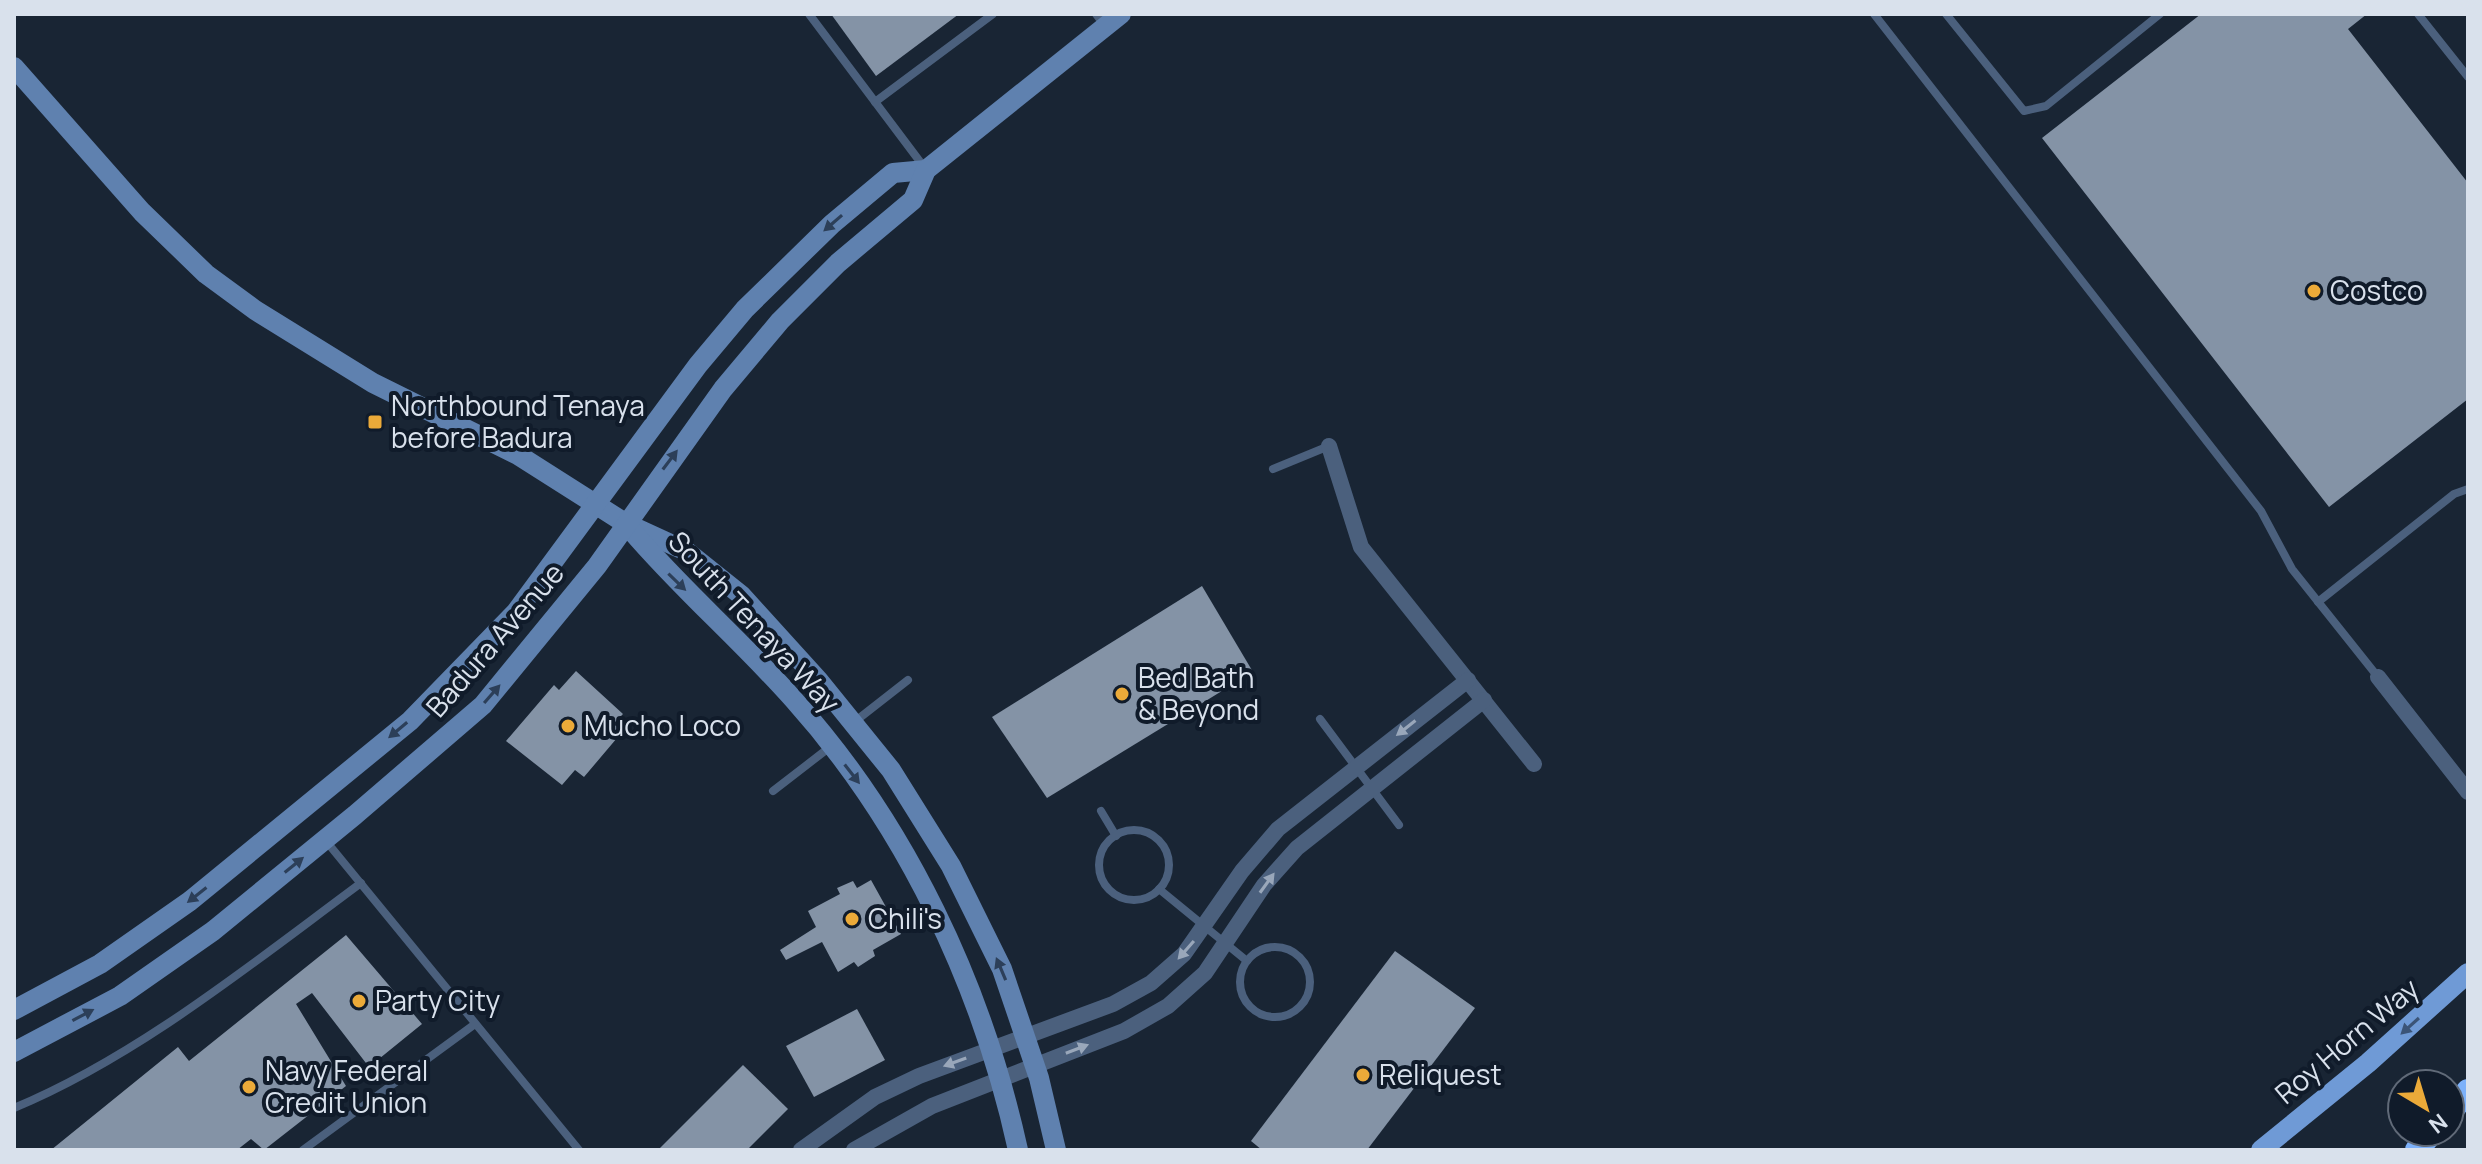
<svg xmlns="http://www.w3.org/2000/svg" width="2482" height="1164" font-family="Manrope,sans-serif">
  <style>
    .building { fill: #8493a6 }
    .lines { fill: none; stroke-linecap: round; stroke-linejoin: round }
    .lane { stroke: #4b607d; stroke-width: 8 }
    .street { stroke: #4b607d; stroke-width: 16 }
    .secondary { stroke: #5f81af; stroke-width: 20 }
    .primary { stroke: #6f9ad6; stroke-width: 20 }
    .highway { stroke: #7db1fa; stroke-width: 24 }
    .oneway { fill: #2c3f59 }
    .oneway2 { fill: #99a7ba }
    .oneway3 { fill: #3b5477 }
    .poi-dot { fill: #ebaa39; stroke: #101b2a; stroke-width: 3 }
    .labels { text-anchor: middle; stroke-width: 8; stroke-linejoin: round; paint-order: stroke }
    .poi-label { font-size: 28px; fill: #d9e1ec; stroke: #101b2a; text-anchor: start }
    .street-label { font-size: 28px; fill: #d9e1ec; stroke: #101b2a }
  </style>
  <rect width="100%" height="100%" fill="#192534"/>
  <g class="building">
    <polygon points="831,14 959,14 876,76"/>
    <polygon points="2201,14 2367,14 2348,29 2468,183 2468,399 2329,507 2042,138"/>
    <polygon points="1202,586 1253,672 1047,798 992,717"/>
    <polygon points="576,671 623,714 613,724 619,728 614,735 617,738 584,777 575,770 562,785 506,741 554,685 559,690"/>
    <polygon points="871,880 901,934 873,950 875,956 858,967 854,962 838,972 822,942 786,960 780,950 816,927 808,911 840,894 837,888 853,881 857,888"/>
    <polygon points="346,935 422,1024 369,1067 312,993 296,1004 346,1086 264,1150 251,1139 237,1150 51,1150 178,1047 189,1061"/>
    <polygon points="1395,951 1475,1008 1367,1150 1262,1150 1251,1141"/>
    <polygon points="857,1009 885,1060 814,1097 786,1046"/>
    <polygon points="743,1065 788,1109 747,1150 658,1150"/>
  </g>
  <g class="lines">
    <g class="lane">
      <polyline points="809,14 924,167"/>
      <polyline points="1096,14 1105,26"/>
      <polyline points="1874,14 2261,511 2292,569 2378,677"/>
      <polyline points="1946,14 2024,111 2046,106 2160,14"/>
      <polyline points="2418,14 2468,77"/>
      <polyline points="875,102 993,14"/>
      <polyline points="1273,469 1329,446"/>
      <polyline points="2318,602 2454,494 2468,489"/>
      <polyline points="1320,719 1399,825"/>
      <polyline points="853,723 908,680"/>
      <polyline points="773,791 830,747"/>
      <polyline points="1101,811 1116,836"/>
      <circle cx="1134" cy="865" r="35"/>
      <polyline points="326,841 579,1150"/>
      <polyline points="1159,889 1247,961"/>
      <circle cx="1275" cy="982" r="35"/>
      <path d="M 14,1108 C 137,1057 254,962 361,883"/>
      <polyline points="303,1150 475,1024"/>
    </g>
    <g class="street">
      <polyline points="1329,446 1361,547 1534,764"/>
      <polyline points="2378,677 2468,792"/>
      <polyline points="801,1150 875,1097 919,1076 1113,1004 1151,983 1184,954 1242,871 1278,829 1468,680"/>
      <polyline points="854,1150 932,1106 1124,1031 1168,1006 1205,973 1264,885 1297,848 1484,700"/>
    </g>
    <g class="secondary">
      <polyline points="14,67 142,212 206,274 255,310 373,383 518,455 625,523 686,551 741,595 819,681 891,770 951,866 1002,969 1039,1078 1056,1150"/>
      <path d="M 631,530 C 682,590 742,641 794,700 C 907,826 982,986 1018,1150"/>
      <polyline points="14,1010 100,964 190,901 410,721 516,612 698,365 745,309 832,224 893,173 926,170"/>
      <polyline points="14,1052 120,996 213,931 355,815 483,705 597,566 723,389 780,321 838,263 913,200 926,170 1121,14"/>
    </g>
    <polyline class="primary" points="2261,1150 2368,1063 2468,973"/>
    <g class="highway">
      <polyline points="2450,1112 2468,1091"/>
      <polyline points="2417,1150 2432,1132"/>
    </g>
  </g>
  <defs><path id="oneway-solid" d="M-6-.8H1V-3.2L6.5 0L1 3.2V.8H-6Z" transform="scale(2)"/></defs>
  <g class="oneway">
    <use href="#oneway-solid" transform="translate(833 223) rotate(139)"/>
    <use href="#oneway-solid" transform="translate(670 460) rotate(-53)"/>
    <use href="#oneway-solid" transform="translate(677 582) rotate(44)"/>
    <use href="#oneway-solid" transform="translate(492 694) rotate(-49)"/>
    <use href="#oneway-solid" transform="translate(398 730) rotate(140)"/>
    <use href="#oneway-solid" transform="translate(852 774) rotate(52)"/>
    <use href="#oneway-solid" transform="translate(294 865) rotate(-39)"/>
    <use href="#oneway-solid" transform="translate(197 895) rotate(142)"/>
    <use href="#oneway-solid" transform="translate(1001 969) rotate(-113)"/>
    <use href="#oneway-solid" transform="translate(83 1015) rotate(-28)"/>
  </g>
  <g class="oneway2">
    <use href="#oneway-solid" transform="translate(1406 728) rotate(142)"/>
    <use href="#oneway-solid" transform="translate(1267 883) rotate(-54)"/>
    <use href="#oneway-solid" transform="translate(1186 950) rotate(131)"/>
    <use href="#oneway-solid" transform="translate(1077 1049) rotate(-21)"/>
    <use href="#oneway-solid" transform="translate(955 1062) rotate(160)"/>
  </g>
  <use class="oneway3" href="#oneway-solid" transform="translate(2410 1026) rotate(138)"/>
  <g class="poi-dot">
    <circle cx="2314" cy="291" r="8"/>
    <rect x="367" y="414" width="16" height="16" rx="4"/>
    <circle cx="1122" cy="694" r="8"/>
    <circle cx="568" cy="726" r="8"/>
    <circle cx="852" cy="919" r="8"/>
    <circle cx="359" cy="1001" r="8"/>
    <circle cx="1363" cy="1075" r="8"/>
    <circle cx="249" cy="1087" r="8"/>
  </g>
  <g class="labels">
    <g class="poi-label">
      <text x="2330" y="301">Costco</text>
      <text x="391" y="416">Northbound Tenaya<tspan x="391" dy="32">before Badura</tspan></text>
      <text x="1138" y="688">Bed Bath<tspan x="1138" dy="32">&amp; Beyond</tspan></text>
      <text x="584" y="736">Mucho Loco</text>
      <text x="868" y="929">Chili's</text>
      <text x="375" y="1011">Party City</text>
      <text x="265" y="1081">Navy Federal<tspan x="265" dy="32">Credit Union</tspan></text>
      <text x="1379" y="1085">Reliquest</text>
    </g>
    <g class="street-label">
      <text transform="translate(754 622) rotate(47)" y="10">South Tenaya Way</text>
      <text transform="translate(495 640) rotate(-49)" y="10">Badura Avenue</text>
      <text transform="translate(2347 1041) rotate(-40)" y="10">Roy Horn Way</text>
    </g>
  </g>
  <rect width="2482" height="1164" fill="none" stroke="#d9e1ec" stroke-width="32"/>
  <g transform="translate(2426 1108) rotate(142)"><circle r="38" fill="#101b2a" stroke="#606a78" stroke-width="2"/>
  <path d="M0-6L14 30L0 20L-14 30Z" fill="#ebaa39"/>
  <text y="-12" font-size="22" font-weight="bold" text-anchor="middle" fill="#d9e1ec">N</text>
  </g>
</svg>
